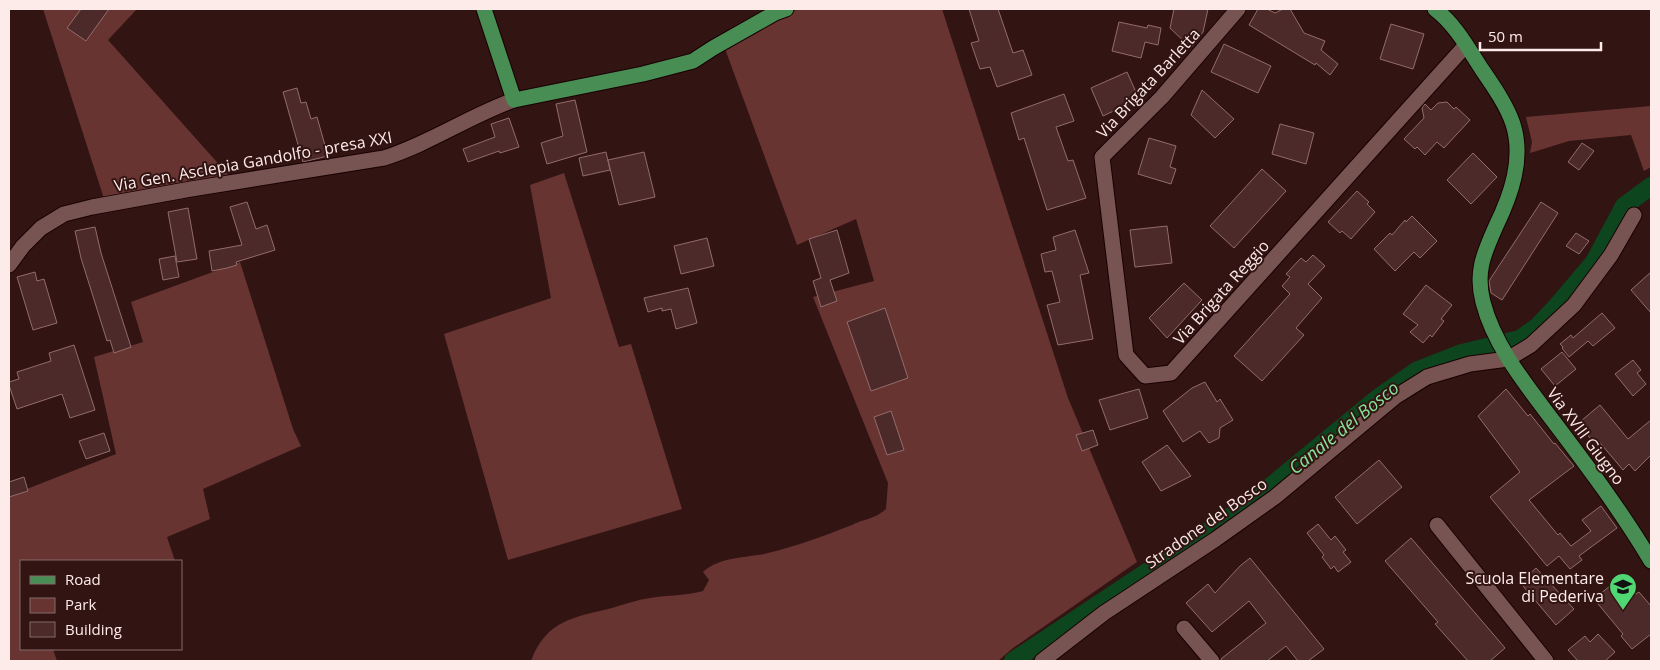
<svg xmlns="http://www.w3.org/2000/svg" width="1660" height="670" font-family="'Open Sans',sans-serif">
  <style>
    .green { fill: #673432 }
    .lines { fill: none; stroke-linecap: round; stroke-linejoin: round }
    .canal { stroke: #0d461e; stroke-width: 18 }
    .building { fill: #4b2a29; stroke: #936c6a }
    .minor-casing { stroke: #180102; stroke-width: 17 }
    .major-casing { stroke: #180102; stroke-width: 17 }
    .minor { stroke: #775351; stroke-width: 15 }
    .major { stroke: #488d53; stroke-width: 15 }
    .labels { text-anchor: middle; stroke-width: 4; stroke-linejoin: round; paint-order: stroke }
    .street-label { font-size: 16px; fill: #fdebe9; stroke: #321413 }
    .poi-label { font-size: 16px; fill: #fdebe9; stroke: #321413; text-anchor: end }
    .water-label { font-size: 18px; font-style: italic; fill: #85e498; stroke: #321413 }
  </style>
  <rect width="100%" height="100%" fill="#321413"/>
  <g class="green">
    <polygon points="43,9 137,9 108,40 240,188 107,208"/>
    <path d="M 798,9 L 942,9 L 1068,398 L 1137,562 L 1013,648 L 998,661 L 531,661 C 546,620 575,617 612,608 C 625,604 637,600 650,598 C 668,595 686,596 703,591 L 709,580 L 703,572 C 720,557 742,558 764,554 C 794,547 824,536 852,525 C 866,518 873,520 886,509 L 888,483 L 813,297 L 874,281 L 856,219 L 797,245 L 724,46 Z"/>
    <polygon points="1651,106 1651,167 1644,171 1631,135 1569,141 1530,153 1532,142 1526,117"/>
    <polygon points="564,173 619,347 631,344 682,509 508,560 444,334 551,298 530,185"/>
    <polygon points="240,262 293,429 301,446 203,489 210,519 167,537 175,561 21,561 21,649 53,649 57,661 9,661 9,496 116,454 94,357 143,342 131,302"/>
  </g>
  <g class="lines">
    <polyline class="canal" points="1013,661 1249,504 1379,397 1416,371 1462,353 1520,339 1538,326 1555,308 1594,262 1624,206 1651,186"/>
  </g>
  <g class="building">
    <polygon points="81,9 109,9 86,41 67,28"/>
    <polygon points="969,9 998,9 1013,53 1023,50 1032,75 997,87 990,67 980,69 971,43 979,41"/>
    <polygon points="1174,9 1208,9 1203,32 1191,48 1170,28"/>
    <polygon points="1258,9 1267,9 1275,13 1283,9 1290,9 1304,33 1325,41 1321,50 1338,64 1330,75 1316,63 1315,65 1249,25"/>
    <polygon points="1119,22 1147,28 1148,25 1161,28 1158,45 1145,42 1141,58 1112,51"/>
    <polygon points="1391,24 1424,34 1413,69 1380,59"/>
    <polygon points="1224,44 1271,66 1258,93 1211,72"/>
    <polygon points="1127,72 1139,99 1103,116 1091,88"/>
    <polygon points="297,88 301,103 306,102 311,119 317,117 328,156 303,162 283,92"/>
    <polygon points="1202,90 1234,119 1215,138 1191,115"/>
    <polygon points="1064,94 1074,121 1056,127 1068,161 1073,160 1086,198 1047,210 1024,138 1019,140 1011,113"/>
    <polygon points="575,100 587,152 547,164 541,143 563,136 556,104"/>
    <polygon points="1447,102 1454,109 1456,107 1470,120 1444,148 1437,142 1425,155 1417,147 1415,149 1404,139 1424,118 1422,108 1425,104 1431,110 1438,103"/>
    <polygon points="509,118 519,147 500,153 499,151 468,162 463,149 495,137 491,124"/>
    <polygon points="1280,124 1314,133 1306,164 1272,154"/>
    <polygon points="1149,138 1176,146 1170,167 1176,169 1171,184 1138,174"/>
    <polygon points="1582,143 1594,151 1579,170 1568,162"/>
    <polygon points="606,152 610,170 583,176 579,158"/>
    <polygon points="644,152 655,197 619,205 608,160"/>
    <polygon points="1473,153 1497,177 1471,204 1447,180"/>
    <polygon points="1262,169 1286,191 1234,248 1210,226"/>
    <polygon points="1357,191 1369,202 1367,204 1375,212 1351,239 1342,231 1340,233 1328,222"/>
    <polygon points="247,202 256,229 267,225 275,250 236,262 237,265 227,268 212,271 209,251 242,245 230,207"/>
    <polygon points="1541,202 1558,213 1502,300 1491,293 1489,281"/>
    <polygon points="188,208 197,259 177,262 168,212"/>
    <polygon points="1412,216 1437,241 1420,258 1414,252 1395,271 1374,249 1390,233 1392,235 1405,220 1406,222"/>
    <polygon points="1167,226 1172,263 1135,267 1130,230"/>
    <polygon points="95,227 101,253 131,347 114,353 110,340 107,341 81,258 75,231"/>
    <polygon points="837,230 849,273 830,280 837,301 821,307 813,281 821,278 809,239"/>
    <polygon points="1075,230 1089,273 1080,275 1093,339 1058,345 1047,305 1060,302 1052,271 1045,272 1041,254 1056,250 1053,237"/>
    <polygon points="1576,233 1589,241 1579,254 1566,246"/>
    <polygon points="707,238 714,266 681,274 674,246"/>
    <polygon points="1313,255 1325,266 1308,284 1322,298 1296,328 1304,335 1262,381 1234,356 1290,294 1282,286 1290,277 1286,274 1301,258 1306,262"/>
    <polygon points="175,256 179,277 163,280 159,259"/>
    <polygon points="35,272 37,281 44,279 57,323 33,330 17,277"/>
    <polygon points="1651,272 1651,313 1631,290"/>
    <polygon points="1184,283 1202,300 1167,338 1149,318"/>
    <polygon points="1426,285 1452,305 1441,319 1444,321 1432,337 1430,335 1423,343 1410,332 1418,325 1403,314"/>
    <polygon points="688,288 697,323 676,329 671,309 662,311 662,308 648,312 644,298"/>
    <polygon points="885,308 908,378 871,391 847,322"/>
    <polygon points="1602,313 1615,328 1593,346 1588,341 1569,357 1562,348 1563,347 1560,344 1571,335 1573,338"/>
    <polygon points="74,345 95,410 70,418 62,394 17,409 9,385 9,382 19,379 17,372 51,361 49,353"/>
    <polygon points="1562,352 1576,369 1555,386 1541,369"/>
    <polygon points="1633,360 1641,370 1637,373 1646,384 1633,396 1615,374"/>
    <polygon points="1205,382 1217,402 1220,399 1233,420 1220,428 1219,438 1209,443 1200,431 1183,442 1163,411 1192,388"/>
    <polygon points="1139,389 1148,418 1110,430 1099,400"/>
    <polygon points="1506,389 1528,416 1530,414 1554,444 1555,443 1574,466 1529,500 1558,535 1560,533 1571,546 1591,531 1582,520 1601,506 1617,528 1579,556 1582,560 1570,569 1559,556 1547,566 1490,497 1520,472 1478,416"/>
    <polygon points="1600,405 1628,439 1651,420 1651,455 1635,471 1629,464 1623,470 1596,438 1592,441 1581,426 1584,424 1581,421"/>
    <polygon points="891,411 904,450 887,455 874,417"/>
    <polygon points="1093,430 1098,445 1082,451 1076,435"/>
    <polygon points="104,433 110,451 86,459 79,441"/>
    <polygon points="1167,445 1191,476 1161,491 1142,462"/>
    <polygon points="1379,460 1402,487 1357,524 1335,497"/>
    <polygon points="24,477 28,491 9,497 9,482"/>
    <polygon points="1318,524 1331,540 1335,536 1346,550 1343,552 1351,562 1338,572 1334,566 1331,569 1322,557 1324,555 1307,533"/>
    <polygon points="1411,538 1505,648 1490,661 1468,661 1435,624 1438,622 1385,561"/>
    <polygon points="1250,558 1324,649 1308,661 1298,661 1286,646 1267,661 1221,661 1221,659 1266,623 1249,601 1212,632 1186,603 1208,584 1215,593 1240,566"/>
    <polygon points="1536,568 1574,609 1556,625 1523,586 1527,582 1524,579"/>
    <polygon points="1621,577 1636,594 1639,592 1651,606 1651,634 1632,649 1621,636 1623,634 1594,599"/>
    <polygon points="1598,634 1615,652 1605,661 1578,661 1568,650 1585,636 1590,642"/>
  </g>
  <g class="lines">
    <defs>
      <g id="minor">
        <polyline points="1238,9 1162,97 1102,157 1126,355 1145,376 1171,373 1466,45"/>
        <path d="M 9,265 L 23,246 L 41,228 L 64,214 L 92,207 L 191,189 L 384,158 C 429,144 469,116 514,100"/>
        <polyline points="1437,525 1546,661"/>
        <polyline points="1184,628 1212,661"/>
        <polyline points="1042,661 1104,613 1216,539 1275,497 1395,397 1427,377 1470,364 1508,359 1531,345 1574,305 1611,255 1634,215"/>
      </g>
      <g id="major">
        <polyline points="484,9 514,100 643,74 693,61 713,48 775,13 786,9"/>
        <path d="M 1435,9 C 1456,25 1469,50 1483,71 C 1494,87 1507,106 1513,124 C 1524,159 1511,195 1496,226 C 1484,253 1475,272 1483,302 C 1494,346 1527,386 1554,422 C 1588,467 1622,512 1651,561"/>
      </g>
    </defs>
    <use href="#minor" class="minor-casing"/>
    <use href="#major" class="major-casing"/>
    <use href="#minor" class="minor"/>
    <use href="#major" class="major"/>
  </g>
  <defs>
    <symbol id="school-pin" viewBox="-11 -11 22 30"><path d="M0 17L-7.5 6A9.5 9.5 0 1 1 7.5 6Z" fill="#51d674" stroke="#321413"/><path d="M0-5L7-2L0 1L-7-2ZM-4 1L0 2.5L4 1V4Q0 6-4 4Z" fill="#111"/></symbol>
  </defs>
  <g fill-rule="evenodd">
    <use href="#school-pin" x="1607" y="571" width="32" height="43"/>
  </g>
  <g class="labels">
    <g class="street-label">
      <text transform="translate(1148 83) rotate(-47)" y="6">Via Brigata Barletta</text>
      <text transform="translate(253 161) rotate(-10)" y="6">Via Gen. Asclepia Gandolfo - presa XXI</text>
      <text transform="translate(1221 292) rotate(-48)" y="6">Via Brigata Reggio</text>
      <text transform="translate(1586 436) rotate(53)" y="6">Via XVIII Giugno</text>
      <text transform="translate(1206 523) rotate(-35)" y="6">Stradone del Bosco</text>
    </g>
    <g class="poi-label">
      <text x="1604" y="584">Scuola Elementare<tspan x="1604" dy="18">di Pederiva</tspan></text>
    </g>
    <g class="water-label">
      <text transform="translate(1344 428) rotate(-39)" y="6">Canale del Bosco</text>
    </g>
  </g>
  <rect width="1660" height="670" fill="none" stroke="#fdebe9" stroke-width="20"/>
  <rect x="20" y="560" width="162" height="90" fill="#321413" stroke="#836a69"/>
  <rect x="30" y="576" width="25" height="8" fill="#488d53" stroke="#836a69"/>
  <text x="65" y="585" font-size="15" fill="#fdebe9">Road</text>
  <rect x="30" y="598" width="25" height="15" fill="#673432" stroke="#836a69"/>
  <text x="65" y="610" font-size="15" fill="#fdebe9">Park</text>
  <rect x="30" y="622" width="25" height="15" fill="#4b2a29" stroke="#836a69"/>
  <text x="65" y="635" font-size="15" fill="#fdebe9">Building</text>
  <path d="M1480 42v8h121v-8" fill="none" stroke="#fdebe9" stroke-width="2.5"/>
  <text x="1488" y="42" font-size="15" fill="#fdebe9" stroke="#321413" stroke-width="4" paint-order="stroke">50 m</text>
</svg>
